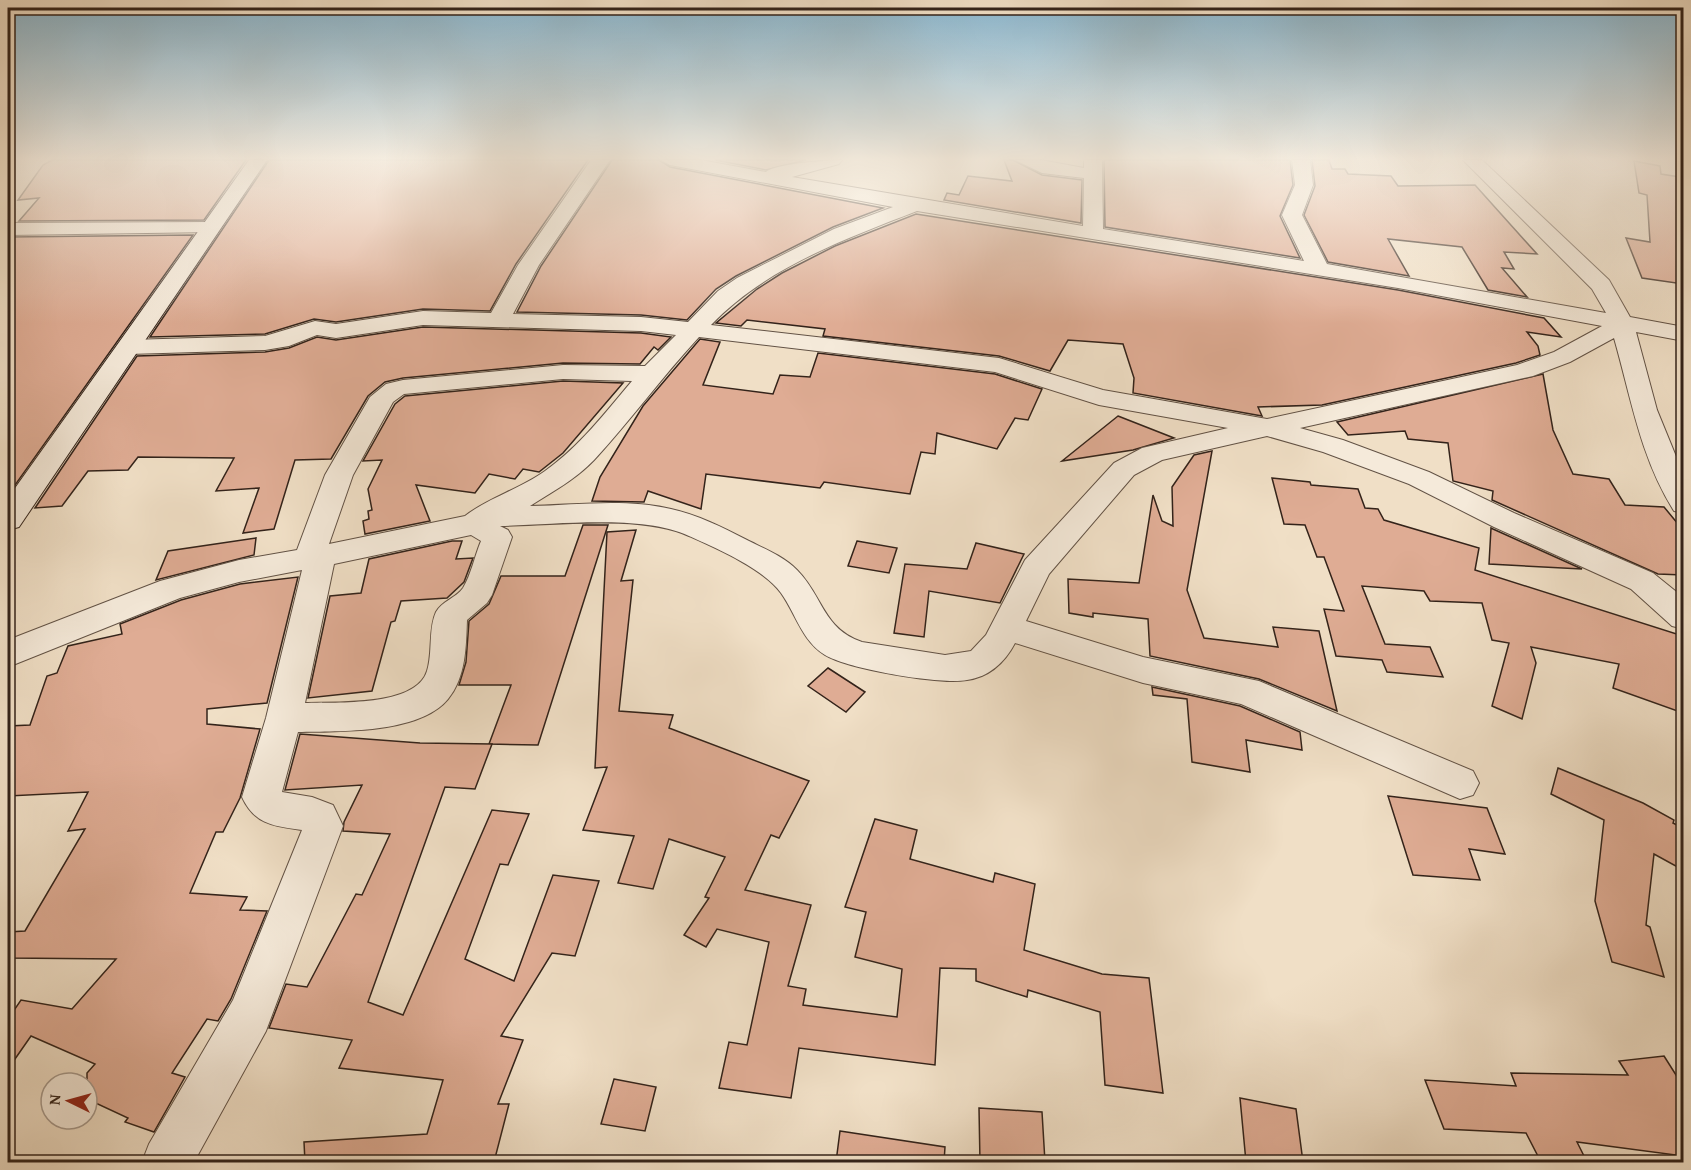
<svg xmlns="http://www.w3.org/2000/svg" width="1691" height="1170" font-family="'Gentium Book Plus',serif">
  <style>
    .building { fill: #dfac94; stroke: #33231a; stroke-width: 1.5 }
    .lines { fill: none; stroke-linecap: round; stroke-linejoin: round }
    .street-casing { stroke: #625245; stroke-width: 2 }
    .secondary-casing { stroke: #33231a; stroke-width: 2 }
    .street { fill: #f5eada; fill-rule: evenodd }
    .secondary { fill: #f5eada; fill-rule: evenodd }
  </style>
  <rect width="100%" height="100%" fill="#f0dfc6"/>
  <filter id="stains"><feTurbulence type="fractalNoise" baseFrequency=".00333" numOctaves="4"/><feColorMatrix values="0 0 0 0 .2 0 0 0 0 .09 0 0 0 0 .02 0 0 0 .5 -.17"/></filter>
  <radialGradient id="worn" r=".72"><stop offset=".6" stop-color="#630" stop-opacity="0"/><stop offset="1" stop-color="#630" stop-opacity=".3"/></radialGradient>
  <g class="building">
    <polygon points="52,160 246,160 204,220 19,221 39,198 18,200 43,165"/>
    <polygon points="269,160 588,160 516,264 490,311 423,309 336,322 314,319 265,334 150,337"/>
    <polygon points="612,160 659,160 670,167 883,208 833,227 736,276 716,289 687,320 641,315 517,312 541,266"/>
    <polygon points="715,160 806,160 766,170"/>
    <polygon points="1004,160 1013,160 1042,175 1082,180 1081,223 944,200 947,193 959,195 968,176 1012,181"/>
    <polygon points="1104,160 1290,160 1293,185 1280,216 1300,258 1105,227"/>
    <polygon points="1312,160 1329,160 1332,169 1345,169 1348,174 1391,176 1398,186 1475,185 1537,254 1504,252 1514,269 1502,268 1527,297 1488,290 1462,247 1388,239 1409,276 1328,262 1304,215 1315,186"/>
    <polygon points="1634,161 1660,166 1661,174 1680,177 1683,185 1683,284 1642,278 1626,238 1650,242 1647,195 1639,193"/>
    <polygon points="916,214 1398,290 1544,318 1561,337 1527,332 1538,346 1540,355 1516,363 1322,405 1258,407 1262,416 1133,393 1134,378 1123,344 1068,340 1050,371 999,356 823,336 825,329 747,320 741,326 716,323 757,289 782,273 835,246"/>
    <polygon points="193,235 8,495 8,237"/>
    <polygon points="423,327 641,333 671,337 658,350 654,347 640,364 563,363 403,378 385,382 368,396 331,459 295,460 274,529 243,533 259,488 216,491 234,458 138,457 128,470 88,471 62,506 35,508 137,356 265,352 289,348 317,337 336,340"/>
    <polygon points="700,339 720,342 703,385 773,394 780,375 810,377 818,353 995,374 1042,389 1028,420 1015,418 997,449 937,433 935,454 921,452 910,494 824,482 820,488 706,474 701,509 648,491 644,502 592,501 600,477 643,406"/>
    <polygon points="1543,374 1553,430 1573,474 1609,479 1625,505 1664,507 1683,530 1683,575 1658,574 1492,500 1493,491 1453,481 1448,443 1408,439 1405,431 1348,435 1337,422"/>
    <polygon points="563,381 623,383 563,453 539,472 523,469 515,479 489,474 475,493 416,485 430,521 365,534 363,521 369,519 368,511 372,510 368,489 382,460 363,461 395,404 405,396"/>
    <polygon points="1118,416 1174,438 1133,450 1062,461"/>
    <polygon points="1212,451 1187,590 1204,638 1278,647 1273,627 1319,631 1337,711 1259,679 1150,656 1148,619 1093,613 1093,617 1069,613 1068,579 1139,583 1153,495 1162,521 1173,526 1172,487 1194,455"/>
    <polygon points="1272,478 1310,482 1311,485 1358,489 1365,508 1378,509 1384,520 1479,548 1475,570 1683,636 1683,713 1613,688 1619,664 1531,647 1536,663 1522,719 1492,706 1509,643 1492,640 1482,603 1430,601 1424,591 1362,586 1385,644 1430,647 1443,677 1387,672 1382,660 1336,656 1324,609 1344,611 1324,557 1317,557 1305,525 1284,524"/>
    <polygon points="583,525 608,525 538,745 489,744 511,685 459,685 466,662 469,621 489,604 501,576 565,576"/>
    <polygon points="1491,528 1493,529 1582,569 1489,564"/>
    <polygon points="636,530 621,581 633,580 619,711 673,715 669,728 809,781 779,838 771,835 745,890 811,905 788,986 806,989 803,1005 897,1017 902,969 855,957 866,912 845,907 875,819 917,830 910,859 993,882 995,873 1035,884 1024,950 1102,974 1149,978 1163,1093 1105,1085 1100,1012 1028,990 1027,997 976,981 976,969 940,968 935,1065 799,1048 791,1098 719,1088 729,1042 747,1045 769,942 717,929 706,947 684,935 709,898 705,897 725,857 669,839 653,889 618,883 634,836 583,830 607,767 595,768 607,532"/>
    <polygon points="256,538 254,555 156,580 168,551"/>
    <polygon points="452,541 462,541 456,559 473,558 464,582 447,598 401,601 395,621 391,622 372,691 308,698 330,596 361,593 369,559"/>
    <polygon points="857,541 897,548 889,573 848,566"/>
    <polygon points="976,543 1024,554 1000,603 929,591 924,637 894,633 905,564 967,569"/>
    <polygon points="298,577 267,703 207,709 207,724 260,729 240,798 223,832 216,832 190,893 247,897 240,910 267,911 231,999 218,1021 207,1019 172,1073 185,1077 154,1132 125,1122 128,1118 87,1099 87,1073 95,1064 31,1036 8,1069 8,1019 21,1000 72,1009 116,959 8,958 8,932 25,931 85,829 68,831 88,792 8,796 8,726 30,725 47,676 57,673 68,646 122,634 120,624 181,600 240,584"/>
    <polygon points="828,668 865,692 846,712 808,686"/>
    <polygon points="1152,687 1240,706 1300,732 1302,750 1246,740 1250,772 1192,762 1187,699 1153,695"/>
    <polygon points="300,734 420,743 492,744 475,789 445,787 368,1002 403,1015 492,810 529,814 508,865 500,864 465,959 514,981 553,875 599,881 575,956 552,953 501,1036 523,1040 498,1104 509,1104 494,1162 305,1162 304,1142 427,1134 443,1080 339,1068 352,1040 269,1028 286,984 307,987 356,894 362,895 390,834 343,831 344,822 362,785 285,790"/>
    <polygon points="1558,768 1643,803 1674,820 1673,823 1683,828 1683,870 1654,854 1646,925 1650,927 1664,977 1612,962 1595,901 1604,820 1551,794"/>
    <polygon points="1388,796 1487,808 1505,854 1469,849 1480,880 1413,875"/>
    <polygon points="1664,1056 1683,1086 1683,1156 1577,1142 1587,1162 1541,1162 1526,1133 1444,1129 1425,1080 1516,1086 1511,1073 1628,1075 1619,1061"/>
    <polygon points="614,1079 656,1087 645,1131 601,1124"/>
    <polygon points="1240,1098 1296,1109 1303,1162 1246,1162"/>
    <polygon points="979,1108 1042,1112 1045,1162 980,1162"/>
    <polygon points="840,1131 945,1147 944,1162 836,1162"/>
  </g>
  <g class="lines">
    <defs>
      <g id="street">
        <path d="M 591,160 L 610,160 L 539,265 L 513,314 L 641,317 L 688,322 L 718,291 L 737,278 L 834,229 L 893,207 L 670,165 L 661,160 L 701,160 L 766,172 C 774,164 827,160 842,160 L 839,164 L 792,177 L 1083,226 L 1084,178 L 1042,173 L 1015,160 L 1041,160 L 1084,168 L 1084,160 L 1102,160 L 1103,229 L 1304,261 L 1282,215 L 1295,185 L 1292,160 L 1310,160 L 1313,185 L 1302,215 L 1327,264 L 1606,313 L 1592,289 L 1463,160 L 1482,160 L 1609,280 L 1630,317 L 1684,327 L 1684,341 L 1636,332 L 1657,410 L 1684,476 L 1684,513 L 1674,511 C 1640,457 1631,397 1614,338 L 1570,362 L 1533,376 L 1300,428 L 1343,440 L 1429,472 L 1514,513 L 1653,573 L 1684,598 L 1684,629 L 1672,626 L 1631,589 L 1494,527 L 1409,484 L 1323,452 L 1267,436 L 1162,460 L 1134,475 L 1049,574 L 1026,621 L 1143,657 L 1259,681 L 1473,771 L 1479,783 L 1473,795 L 1460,799 L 1241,704 L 1143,683 L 1015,643 C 1005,662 989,677 967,680 C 940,685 848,669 825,655 C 802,641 796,614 781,593 C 764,569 716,548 689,536 C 642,514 553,525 500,526 L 508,530 L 512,537 L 492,595 L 487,603 L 467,620 C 466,647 466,677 448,699 C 419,734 340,731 298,732 L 282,792 L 312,797 L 333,805 L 343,826 L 266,1031 L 194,1162 L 142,1162 L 149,1144 L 233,1000 L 302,830 C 274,826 255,825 242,797 L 266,718 L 302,570 L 239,582 L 180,598 L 8,667 L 8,640 L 160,581 L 239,560 L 297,550 L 325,475 L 370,397 L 386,384 L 403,380 L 563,365 L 645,366 L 676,335 L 641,331 L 423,325 L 336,338 L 317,335 L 289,346 L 265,350 L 129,354 L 121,352 L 117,347 L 121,342 L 129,340 L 265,336 L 315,321 L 336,324 L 423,311 L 491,313 L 518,265 ZM 917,211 L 1398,288 L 1602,326 L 1554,352 L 1517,365 L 1267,419 L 1103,390 L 999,358 L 711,325 C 765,268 845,239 917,211 ZM 699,337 L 995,372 L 1099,405 L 1228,428 L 1142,448 L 1114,463 L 1025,560 L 986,635 L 971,651 L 945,655 L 862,642 C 823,629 823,596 797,570 C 783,556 765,549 747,540 C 722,527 698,515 671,509 C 626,498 576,505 530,506 C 552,492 576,479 594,460 C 630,421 662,377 699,337 ZM 563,379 L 632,381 C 605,413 580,446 545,471 C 522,488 486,499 465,516 L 329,544 L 353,475 L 393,402 L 404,394 ZM 471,535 L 481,541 C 475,555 471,575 463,588 C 456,598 442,601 436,612 C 428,629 433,653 427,671 C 416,707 336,702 305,703 L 334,564 Z"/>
        <polygon points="209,222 216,224 219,228 216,232 8,235 8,223"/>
      </g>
      <polygon id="secondary" points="249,160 267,160 19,527 8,530 8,498"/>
    </defs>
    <use href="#street" class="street-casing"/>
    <use href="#secondary" class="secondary-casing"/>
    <use href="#street" class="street"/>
    <use href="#secondary" class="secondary"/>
  </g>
  <linearGradient id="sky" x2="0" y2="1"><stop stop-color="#89b8d2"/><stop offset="0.49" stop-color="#f8f1e5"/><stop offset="1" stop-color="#f8f1e5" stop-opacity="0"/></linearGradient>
  <rect width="1691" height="324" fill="url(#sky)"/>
  <rect width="1691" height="1170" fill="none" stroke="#f0dfc6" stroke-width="30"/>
  <rect x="9" y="9" width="1673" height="1152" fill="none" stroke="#33231a" stroke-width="3"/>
  <rect x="15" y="15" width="1661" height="1140" fill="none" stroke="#33231a" stroke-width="1.5"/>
  <g transform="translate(69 1101) rotate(275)"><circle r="28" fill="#f5eada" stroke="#a79a8d" stroke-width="1.5"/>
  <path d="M0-4.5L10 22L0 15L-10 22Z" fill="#8f2418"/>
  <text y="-9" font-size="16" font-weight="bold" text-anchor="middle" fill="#33231a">N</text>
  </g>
  <rect width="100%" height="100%" filter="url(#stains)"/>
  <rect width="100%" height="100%" fill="url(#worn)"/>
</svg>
